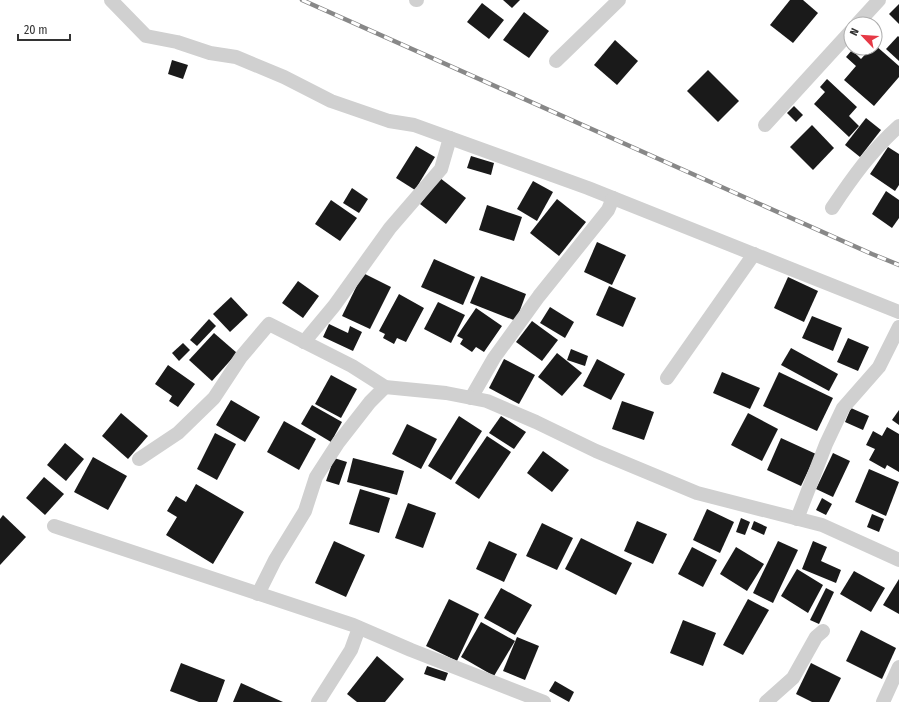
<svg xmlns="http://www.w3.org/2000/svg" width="899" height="702" font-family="'Fira Sans Condensed',sans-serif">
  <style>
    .building { fill: #1a1a1a }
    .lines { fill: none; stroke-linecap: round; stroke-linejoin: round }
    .minor { stroke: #d0d0d0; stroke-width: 14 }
    .rail-casing { stroke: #888; stroke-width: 4.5 }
    .rail { stroke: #fff; stroke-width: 3; stroke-dasharray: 9; stroke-linecap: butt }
  </style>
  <rect width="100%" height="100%" fill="#fff"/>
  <g class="building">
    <polygon points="503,0 520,0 512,8"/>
    <polygon points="790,0 803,0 818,13 793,43 770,25"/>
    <polygon points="482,3 504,20 489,39 467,22"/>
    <polygon points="899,4 899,24 889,14"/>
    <polygon points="524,12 549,31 529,58 503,40"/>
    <polygon points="898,36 899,37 899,61 886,49"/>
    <polygon points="615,40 638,61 617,85 594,65"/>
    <polygon points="875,45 899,66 899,77 874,106 844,80 856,66 846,57 852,50 861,59 871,48 875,48"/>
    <polygon points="172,60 188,65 183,79 168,74"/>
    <polygon points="708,70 739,101 718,122 687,91"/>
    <polygon points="827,79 857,107 849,116 859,126 849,137 814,104 825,92 820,87"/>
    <polygon points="794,106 803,115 796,122 787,113"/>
    <polygon points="866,118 881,130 860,157 845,145"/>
    <polygon points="812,125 834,148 813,170 790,147"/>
    <polygon points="416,146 435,157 415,190 396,178"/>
    <polygon points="888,147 899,154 899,185 895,191 870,174"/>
    <polygon points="471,156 494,163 491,175 467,168"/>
    <polygon points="440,178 466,198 446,224 420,204"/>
    <polygon points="533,181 553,192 537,221 517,209"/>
    <polygon points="352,188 368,199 359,213 343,203"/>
    <polygon points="886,191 899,200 899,218 892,228 872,214"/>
    <polygon points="557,199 586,222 559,256 530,233"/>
    <polygon points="331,200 357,218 340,241 315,224"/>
    <polygon points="487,205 522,217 514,241 479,230"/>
    <polygon points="597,242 626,255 612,285 584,272"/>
    <polygon points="434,259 475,277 463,305 421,287"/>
    <polygon points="363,273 391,287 370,329 342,316"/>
    <polygon points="481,276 526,294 516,321 470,303"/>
    <polygon points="788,277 818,291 804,322 774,308"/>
    <polygon points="298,281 319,296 303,318 282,303"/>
    <polygon points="609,286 636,298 623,327 596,315"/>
    <polygon points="399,294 424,308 406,342 397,338 394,344 383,338 385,334 379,331"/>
    <polygon points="231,297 248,315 230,332 213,314"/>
    <polygon points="438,302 465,315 451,343 424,329"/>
    <polygon points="550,307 574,322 565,338 540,323"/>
    <polygon points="476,308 502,326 484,352 476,347 472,352 460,344 463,339 457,336"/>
    <polygon points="812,316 842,328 833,351 802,338"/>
    <polygon points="209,319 216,326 197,346 190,340"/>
    <polygon points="532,321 558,340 542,361 516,342"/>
    <polygon points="329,324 348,333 350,326 362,332 353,351 323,337"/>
    <polygon points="214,333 237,353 212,381 189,360"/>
    <polygon points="848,338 869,347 858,371 837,362"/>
    <polygon points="183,343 190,350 179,361 172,353"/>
    <polygon points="791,348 838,374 829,391 781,365"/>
    <polygon points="571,349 588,356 585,366 567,360"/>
    <polygon points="557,353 582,373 562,396 538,377"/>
    <polygon points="504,359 535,375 519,404 489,388"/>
    <polygon points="597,359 625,374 611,400 583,386"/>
    <polygon points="168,365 195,384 178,407 169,401 172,396 155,384"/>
    <polygon points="722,372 760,388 750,409 713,393"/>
    <polygon points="779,372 833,398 817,431 763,406"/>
    <polygon points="331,375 357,389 341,418 315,404"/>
    <polygon points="231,400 260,417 245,442 216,425"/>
    <polygon points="622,401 654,412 644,440 612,429"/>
    <polygon points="312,405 342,422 331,442 301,424"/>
    <polygon points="851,408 869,416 863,430 845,422"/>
    <polygon points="899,410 899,425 892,420"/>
    <polygon points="121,413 148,436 128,459 102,436"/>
    <polygon points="748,413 778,429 762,461 731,445"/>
    <polygon points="459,416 482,431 451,480 428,466"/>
    <polygon points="501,416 526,432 514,449 489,433"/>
    <polygon points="284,421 316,439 299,470 267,452"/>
    <polygon points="407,424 437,439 421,469 392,454"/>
    <polygon points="887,427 899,434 899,472 887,465 885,469 869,460 875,449 866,445 873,431 882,436"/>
    <polygon points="215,433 236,444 217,480 197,469"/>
    <polygon points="487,436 511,452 479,499 455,483"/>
    <polygon points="781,438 816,454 801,486 767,470"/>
    <polygon points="65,443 84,459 66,481 47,465"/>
    <polygon points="543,451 569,470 552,492 527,473"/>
    <polygon points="833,453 850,461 833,497 816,489"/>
    <polygon points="93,457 127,476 108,510 74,492"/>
    <polygon points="334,458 347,462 339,485 326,481"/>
    <polygon points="353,458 404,471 397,495 347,482"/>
    <polygon points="869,469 899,482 886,516 855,502"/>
    <polygon points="44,477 64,494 45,515 26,498"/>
    <polygon points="196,484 244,512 213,564 166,535 177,517 167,511 176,496 186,502"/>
    <polygon points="360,489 390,498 379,533 349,524"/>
    <polygon points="822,498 832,504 826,515 816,510"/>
    <polygon points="408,503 436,513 423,548 395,538"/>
    <polygon points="707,509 734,522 720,553 693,540"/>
    <polygon points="872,514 884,519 879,532 867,527"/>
    <polygon points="3,515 26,537 0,565 0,519"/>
    <polygon points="741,518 750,522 745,535 736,532"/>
    <polygon points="637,521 667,534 653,564 624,551"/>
    <polygon points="754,521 767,527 764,535 751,529"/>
    <polygon points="542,523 573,538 557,570 526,556"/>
    <polygon points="581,538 632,563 616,595 565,569"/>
    <polygon points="334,541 365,555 346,597 315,583"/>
    <polygon points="489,541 517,554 504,582 476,569"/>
    <polygon points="778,541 798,550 773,603 753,593"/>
    <polygon points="813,541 827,547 821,561 841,570 836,583 802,569"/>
    <polygon points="692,547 717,560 703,587 678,574"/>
    <polygon points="736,547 764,564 747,591 720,574"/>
    <polygon points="797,569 823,585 808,613 781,596"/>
    <polygon points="854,571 885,588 871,612 840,594"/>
    <polygon points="899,579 899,614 883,605"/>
    <polygon points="501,588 532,605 515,635 484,618"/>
    <polygon points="826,588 834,592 819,624 810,620"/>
    <polygon points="449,599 479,614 457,661 426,646"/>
    <polygon points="748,599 769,610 743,655 723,645"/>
    <polygon points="683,620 716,633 703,666 670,653"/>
    <polygon points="481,622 515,641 494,676 461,657"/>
    <polygon points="861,630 896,648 882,679 846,661"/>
    <polygon points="517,637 539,646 525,680 503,671"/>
    <polygon points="377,656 404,679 385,702 357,702 347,694"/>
    <polygon points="181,663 225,680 217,702 199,702 170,691"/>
    <polygon points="811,663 841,678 829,702 812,702 796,694"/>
    <polygon points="427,666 448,673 445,681 424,674"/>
    <polygon points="555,681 574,692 569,702 549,691"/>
    <polygon points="241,683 283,702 233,702"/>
  </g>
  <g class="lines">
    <g class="minor">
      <polyline points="111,0 146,36 177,42 210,53 236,57 284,77 331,101 389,121 414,125 588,188 899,312"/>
      <polyline points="416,0 417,0"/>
      <polyline points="857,24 879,0"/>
      <polyline points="556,61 619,0"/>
      <polyline points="765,125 851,31"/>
      <path d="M 832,208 C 852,178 872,150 899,126"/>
      <polyline points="304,342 334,306 390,228 441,169 450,138"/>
      <polyline points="667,378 754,254"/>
      <polyline points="471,398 494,358 539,296 608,210 613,198"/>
      <polyline points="139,459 178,433 214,398 241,357 269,324 352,366 385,387 446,393 487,401 536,422 596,451 697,493 822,525 899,560"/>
      <polyline points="797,519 826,444 843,408 879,367 899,327"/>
      <polyline points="54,526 353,625 411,650 544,702"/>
      <polyline points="258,594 275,560 305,511 316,477 338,443 370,402 385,387"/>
      <polyline points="318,702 351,650 359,628"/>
      <polyline points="766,702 793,678 816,637 823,631"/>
      <polyline points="883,702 899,667"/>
    </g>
    <defs>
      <polyline id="rail" points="302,0 872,254 899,265"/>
    </defs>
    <use href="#rail" class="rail-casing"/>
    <use href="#rail" class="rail"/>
  </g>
  <g transform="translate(863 36) rotate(295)"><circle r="19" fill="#ffffff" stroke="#adadad"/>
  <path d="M0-3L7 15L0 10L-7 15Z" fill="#e63946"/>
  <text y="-6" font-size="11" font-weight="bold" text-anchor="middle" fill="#333333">N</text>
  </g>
  <path d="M18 34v6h52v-6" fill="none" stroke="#333333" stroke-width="2"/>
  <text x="24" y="34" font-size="12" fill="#333333" stroke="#ffffff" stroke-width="3" paint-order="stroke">20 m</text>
</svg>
